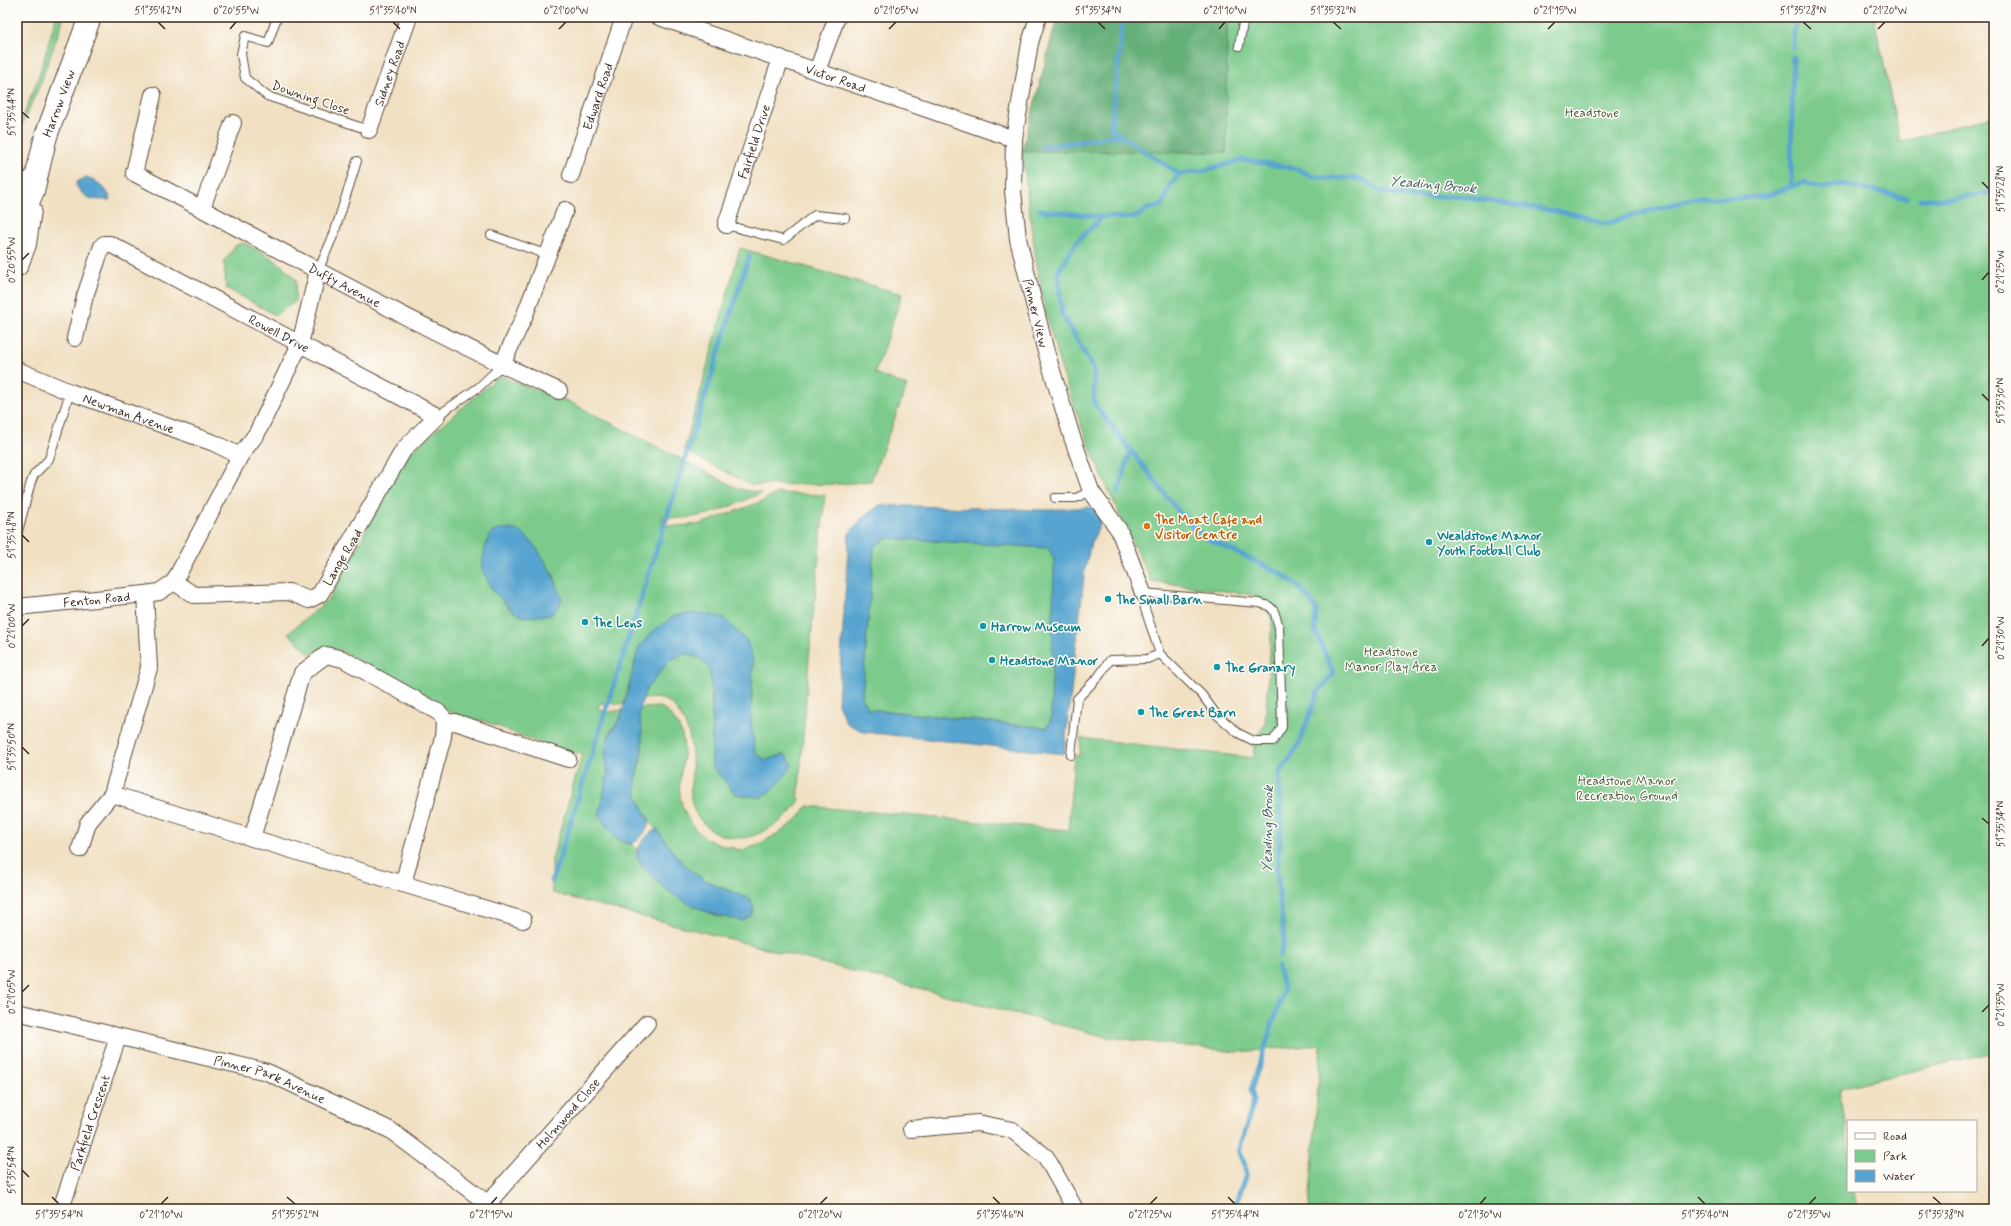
<svg xmlns="http://www.w3.org/2000/svg" width="2011" height="1226" font-family="Mynerve,sans-serif">
  <style>
    .green { fill: #7ccb8c; stroke: #5c7a55; fill-rule: evenodd }
    .forest { fill: #65af78; stroke: #506c4b }
    .water { fill: #56a4cf; stroke: #486776; fill-rule: evenodd }
    .lines { fill: none; stroke-linecap: round; stroke-linejoin: round }
    .stream { stroke: #56a4cf; stroke-width: 5 }
    .lane-casing { stroke: #564537; stroke-width: 10 }
    .street-casing { stroke: #564537; stroke-width: 18 }
    .secondary-casing { stroke: #564537; stroke-width: 24 }
    .lane { stroke: #fff; stroke-width: 8 }
    .street { stroke: #fff; stroke-width: 16 }
    .secondary { stroke: #fff; stroke-width: 22 }
    .ticks { fill: none; stroke: #3b2a1e; stroke-width: 1.5 }
    .food-dot { fill: #e8710a; stroke: #fdfcf7; stroke-width: 1.5 }
    .culture-dot { fill: #0f9aa8; stroke: #fdfcf7; stroke-width: 1.5 }
    .labels { text-anchor: middle; stroke-width: 3; stroke-linejoin: round; paint-order: stroke }
    .street-label { font-size: 13px; fill: #3b2a1e; stroke: #fdfcf7 }
    .park-label { font-size: 13px; fill: #4e5a3f; stroke: #fdfcf7 }
    .food-label { font-size: 13px; font-weight: bold; fill: #c56008; stroke: #fdfcf7; text-anchor: start }
    .culture-label { font-size: 13px; font-weight: bold; fill: #0d838f; stroke: #fdfcf7; text-anchor: start }
    .water-label { font-size: 14px; font-style: italic; fill: #465b65; stroke: #fdfcf7 }
    .neatline { fill: none; stroke: #3b2a1e; stroke-width: 1.5 }
    .ticks-label { font-size: 10px; text-anchor: middle; fill: #3b2a1e }
  </style>
  <rect width="100%" height="100%" fill="#fdfcf7"/>
  <filter id="ink" filterUnits="userSpaceOnUse"><feTurbulence type="fractalNoise" baseFrequency=".025" numOctaves="2"/><feDisplacementMap in="SourceGraphic" scale="8" xChannelSelector="R" yChannelSelector="G"/><feConvolveMatrix kernelMatrix="1 2 1 2 8 2 1 2 1" color-interpolation-filters="sRGB"/></filter>
  <filter id="wash" filterUnits="userSpaceOnUse"><feTurbulence type="fractalNoise" baseFrequency=".012" numOctaves="4" result="noise"/><feDisplacementMap in="SourceGraphic" scale="16" xChannelSelector="R" yChannelSelector="G"/><feGaussianBlur stdDeviation="0.9" result="paint"/><feColorMatrix in="noise" values="0 0 0 0 0 0 0 0 0 0 0 0 0 0 0 0 0 1.4 0 .05"/><feComposite in="paint" operator="in"/></filter>
  <g filter="url(#wash)">
    <rect width="100%" height="100%" fill="#f1e0c2"/>
    <g class="green">
      <polygon points="56,17 64,17 40,85 17,136 17,123 20,124 39,76"/>
      <path d="M 1227,17 L 1874,17 L 1900,142 L 1992,116 L 1994,122 L 1994,1052 L 1840,1088 L 1848,1144 L 1848,1191 L 1855,1191 L 1858,1209 L 1309,1209 L 1321,1045 L 1237,1052 L 1107,1037 L 552,893 L 552,859 L 582,754 L 558,750 L 481,720 L 464,719 L 338,649 L 309,654 L 288,633 L 330,598 L 406,456 L 499,376 L 568,401 L 739,489 L 761,493 C 727,508 700,522 662,517 L 662,525 L 676,526 L 701,524 L 763,501 L 777,493 L 825,495 L 809,659 L 798,803 C 790,817 770,829 755,835 C 744,839 734,839 722,835 C 710,832 697,819 693,807 C 689,797 691,783 692,773 C 693,752 691,729 678,712 C 669,698 657,696 641,700 C 647,685 669,653 687,654 C 690,654 694,656 696,657 C 704,659 709,667 711,675 L 712,739 L 735,794 L 785,754 L 766,760 L 755,753 L 751,721 L 753,659 L 639,646 L 624,704 L 600,703 L 598,709 L 608,712 L 623,710 C 620,721 611,728 608,738 C 603,754 610,767 606,782 L 621,843 L 632,844 L 637,849 L 637,859 C 657,889 689,904 722,918 L 750,899 C 732,891 713,886 697,875 C 679,864 641,813 636,793 C 633,779 641,764 642,751 C 644,736 637,722 640,708 L 661,707 C 670,713 679,724 682,735 C 688,755 677,776 680,796 C 684,822 703,843 729,847 C 733,848 739,850 744,850 C 751,848 760,844 766,840 C 781,832 799,822 807,806 L 1068,830 L 1074,755 L 1080,756 L 1081,738 L 1254,758 L 1254,741 L 1265,724 L 1272,620 L 1268,612 L 1254,595 L 1151,581 C 1109,494 1068,407 1046,313 C 1034,260 1029,205 1022,151 L 1226,152 ZM 524,534 L 553,574 L 558,586 L 525,617 L 515,613 L 503,603 Z"/>
      <path d="M 244,243 C 264,253 282,262 296,280 L 295,302 L 275,315 L 226,288 L 224,261 L 236,245 Z"/>
      <polygon points="740,248 902,294 875,373 907,386 871,481 843,484 751,485 684,450"/>
      <polygon points="888,538 1049,548 1055,559 1051,720 1046,728 868,709 862,697 874,546"/>
    </g>
    <polygon class="forest" points="1057,17 1227,17 1226,152 1022,151"/>
    <g class="water">
      <path d="M 86,177 C 95,179 110,190 110,200 C 94,200 84,200 76,185 L 77,182 Z"/>
      <path d="M 880,505 L 1045,510 L 1088,507 L 1095,508 L 1100,514 L 1102,521 L 1091,543 L 1085,569 L 1064,754 L 864,732 L 846,723 L 838,703 L 849,534 L 863,517 ZM 888,538 L 1048,548 L 1054,559 L 1051,720 L 1046,728 L 868,709 L 862,697 L 874,546 Z"/>
      <path d="M 500,529 C 508,529 517,529 524,534 C 540,548 556,579 562,599 L 558,608 L 551,615 L 525,617 L 515,613 L 493,591 L 481,568 L 486,543 L 491,533 Z"/>
      <path d="M 699,613 L 722,617 L 747,641 L 753,659 L 751,721 L 755,753 L 766,760 L 785,754 L 792,764 C 785,780 774,789 760,798 L 735,794 L 712,766 L 712,691 L 709,668 L 700,658 L 687,654 L 671,659 L 645,691 L 639,714 L 642,730 L 642,751 L 636,777 L 636,793 L 650,822 L 644,834 L 632,844 C 614,842 610,830 599,815 L 608,773 L 605,754 L 608,737 L 621,717 L 639,646 L 654,630 L 676,615 Z"/>
      <path d="M 657,829 C 668,845 680,864 697,875 C 713,886 732,891 750,899 L 754,908 L 751,915 L 743,921 C 703,915 660,894 637,858 C 637,846 645,835 657,829 Z"/>
    </g>
    <g class="lines">
      <g class="stream">
        <polyline points="1123,17 1111,129 1179,174"/>
        <polyline points="1793,47 1795,17"/>
        <polyline points="1043,147 1120,135"/>
        <polyline points="1791,185 1793,57"/>
        <polyline points="1920,199 1951,199 1994,192"/>
        <polyline points="1040,210 1103,217"/>
        <polyline points="1118,493 1130,452"/>
        <polyline points="552,881 749,256"/>
        <polyline points="1280,956 1284,939 1277,872 1281,826 1279,774 1298,746 1318,692 1333,674 1315,629 1316,608 1298,586 1280,573 1204,537 1185,519 1094,404 1094,369 1062,314 1058,272 1078,240 1103,217 1110,216 1124,218 1136,217 1147,209 1162,205 1169,187 1179,174 1206,170 1243,160 1298,169 1311,176 1326,178 1355,178 1365,181 1380,191 1409,197 1457,196 1579,215 1604,224 1693,198 1746,198 1769,195 1804,182 1820,188 1844,184 1907,198"/>
        <polyline points="1233,1209 1246,1178 1245,1165 1239,1150 1254,1101 1251,1090 1284,989 1278,967"/>
      </g>
    </g>
  </g>
  <g filter="url(#ink)">
    <g class="lines">
      <defs>
        <g id="lane">
          <polyline points="277,17 268,43 245,36 241,54 245,78 267,96 369,130"/>
          <polyline points="1239,46 1244,17"/>
          <polyline points="726,225 783,240 815,215 845,218"/>
          <polyline points="491,235 548,255"/>
          <polyline points="318,271 334,234 357,161"/>
          <polyline points="437,416 479,387 502,365"/>
          <polyline points="1055,498 1076,498 1091,491"/>
          <polyline points="17,535 31,482 34,475 49,459 70,392"/>
          <polygon points="1143,593 1259,603 1269,606 1274,611 1279,627 1282,727 1273,741 1254,741 1238,733 1216,714 1202,695 1160,654 1145,609"/>
          <polyline points="1071,755 1077,699 1099,676 1110,660 1147,659 1160,654"/>
        </g>
        <g id="street">
          <path id="s1" d="M 659,17 L 1014,139"/>
          <path id="s2" d="M 1038,17 L 1030,43 L 1014,139 L 1013,191 L 1018,239 L 1045,348 L 1072,437 L 1091,491 L 1119,530 L 1143,593"/>
          <polyline points="817,71 837,17"/>
          <path id="s3" d="M 153,95 L 134,173 C 275,247 414,325 559,391"/>
          <path id="s4" d="M 369,130 L 409,17"/>
          <path id="s5" d="M 571,175 L 624,17"/>
          <polyline points="17,178 35,186"/>
          <polyline points="202,208 233,123"/>
          <path id="s6" d="M 726,225 L 781,58"/>
          <path id="s7" d="M 75,338 L 85,296 L 102,246 L 104,244 L 110,244 L 437,416 L 404,449 L 320,594 L 309,600 L 289,592 L 194,595 L 174,582"/>
          <polyline points="502,365 524,317 565,210"/>
          <path id="s8" d="M 17,370 L 70,392 L 214,443 L 240,456"/>
          <polyline points="174,582 240,456 257,433 300,344 318,271"/>
          <polyline points="145,594 149,668 112,794 252,838 302,673 326,655 343,659 438,712 442,716 444,723 455,722 568,759"/>
          <path id="s9" d="M 17,607 L 145,594 L 159,592 L 174,582"/>
          <polyline points="252,838 403,884 443,737 444,723"/>
          <polyline points="80,849 88,823 112,794"/>
          <polyline points="403,884 523,920"/>
          <path id="s10" d="M 17,1012 L 267,1072 L 390,1130 L 495,1209"/>
          <polyline points="911,1129 978,1123 1012,1130 1046,1157 1075,1209"/>
          <path id="s11" d="M 488,1203 L 647,1023"/>
          <path id="s12" d="M 61,1209 L 118,1037"/>
        </g>
        <g id="secondary">
          <path id="s13" d="M 17,227 L 33,191 L 46,136 L 90,17"/>
          <polyline points="17,265 25,244 30,210"/>
        </g>
      </defs>
      <use href="#lane" class="lane-casing"/>
      <use href="#street" class="street-casing"/>
      <use href="#secondary" class="secondary-casing"/>
      <use href="#lane" class="lane"/>
      <use href="#street" class="street"/>
      <use href="#secondary" class="secondary"/>
    </g>
  </g>
  <path class="ticks" d="M 158,22 L 165,29M 393,22 L 400,29M 1098,22 L 1105,29M 1333,22 L 1341,29M 1803,22 L 1811,29M 230,29 L 236,22M 559,29 L 566,22M 889,29 L 896,22M 1219,29 L 1225,22M 1548,29 L 1555,22M 1878,29 L 1885,22M 22,112 L 29,118M 1982,182 L 1989,189M 22,260 L 29,253M 1982,280 L 1989,272M 1982,394 L 1989,401M 22,535 L 29,542M 22,626 L 29,619M 1982,646 L 1989,638M 22,747 L 29,754M 1982,818 L 1989,824M 22,992 L 29,985M 1982,1012 L 1989,1005M 22,1170 L 29,1177M 52,1197 L 59,1204M 287,1197 L 295,1204M 993,1197 L 1000,1204M 1228,1197 L 1235,1204M 1698,1197 L 1705,1204M 1933,1197 L 1941,1204M 161,1204 L 168,1197M 491,1204 L 497,1197M 820,1204 L 827,1197M 1150,1204 L 1157,1197M 1480,1204 L 1486,1197M 1809,1204 L 1816,1197"/>
  <circle class="food-dot" cx="1147" cy="526" r="4"/>
  <g class="culture-dot">
    <circle cx="1429" cy="542" r="4"/>
    <circle cx="1108" cy="599" r="4"/>
    <circle cx="585" cy="622" r="4"/>
    <circle cx="983" cy="626" r="4"/>
    <circle cx="992" cy="660" r="4"/>
    <circle cx="1217" cy="667" r="4"/>
    <circle cx="1141" cy="712" r="4"/>
  </g>
  <g class="labels">
    <g class="street-label">
      <text dy="5" stroke="none"><textPath href="#s4" startOffset="60">Sidney Road</textPath></text>
      <text dy="5" stroke="none"><textPath href="#s1" startOffset="187">Victor Road</textPath></text>
      <text dy="5" stroke="none"><textPath href="#s5" startOffset="83">Edward Road</textPath></text>
      <text transform="translate(311 97) rotate(19)" y="5">Downing Close</text>
      <text dy="5" stroke="none"><textPath href="#s13" startOffset="131">Harrow View</textPath></text>
      <text dy="5" stroke="none"><textPath href="#s6" startOffset="88">Fairfield Drive</textPath></text>
      <text dy="5" stroke="none"><textPath href="#s3" startOffset="319">Duffy Avenue</textPath></text>
      <text dy="5" stroke="none"><textPath href="#s2" startOffset="301">Pinner View</textPath></text>
      <text dy="5" stroke="none"><textPath href="#s7" startOffset="296">Rowell Drive</textPath></text>
      <text dy="5" stroke="none"><textPath href="#s8" startOffset="120">Newman Avenue</textPath></text>
      <text transform="translate(342 557) rotate(-59)" y="5">Lange Road</text>
      <text dy="5" stroke="none"><textPath href="#s9" startOffset="80">Fenton Road</textPath></text>
      <text dy="5" stroke="none"><textPath href="#s10" startOffset="262">Pinner Park Avenue</textPath></text>
      <text dy="5" stroke="none"><textPath href="#s11" startOffset="120">Holmwood Close</textPath></text>
      <text dy="5" stroke="none"><textPath href="#s12" startOffset="91">Parkfield Crescent</textPath></text>
    </g>
    <g class="park-label">
      <text x="1592" y="117">Headstone</text>
      <text x="1391" y="656">Headstone<tspan x="1391" dy="15">Manor Play Area</tspan></text>
      <text x="1627" y="785">Headstone Manor<tspan x="1627" dy="15">Recreation Ground</tspan></text>
    </g>
    <g class="food-label">
      <text x="1155" y="524">The Moat Cafe and<tspan x="1155" dy="15">Visitor Centre</tspan></text>
    </g>
    <g class="culture-label">
      <text x="1437" y="540">Wealdstone Manor<tspan x="1437" dy="15">Youth Football Club</tspan></text>
      <text x="1116" y="604">The Small Barn</text>
      <text x="593" y="627">The Lens</text>
      <text x="991" y="631">Harrow Museum</text>
      <text x="1000" y="665">Headstone Manor</text>
      <text x="1225" y="672">The Granary</text>
      <text x="1149" y="717">The Great Barn</text>
    </g>
    <g class="water-label">
      <text transform="translate(1433 184) rotate(5)" y="5">Yeading Brook</text>
      <text transform="translate(1267 829) rotate(-89)" y="5">Yeading Brook</text>
    </g>
  </g>
  <rect width="2011" height="1226" fill="none" stroke="#fdfcf7" stroke-width="44"/>
  <rect x="1847" y="1120" width="130" height="72" fill="#fdfcf7" stroke="#afa8a0"/>
  <rect x="1855" y="1133" width="20" height="6" fill="#ffffff" stroke="#afa8a0"/>
  <text x="1883" y="1140" font-size="12" fill="#3b2a1e">Road</text>
  <rect x="1855" y="1150" width="20" height="12" fill="#7ccb8c" stroke="#afa8a0"/>
  <text x="1883" y="1160" font-size="12" fill="#3b2a1e">Park</text>
  <rect x="1855" y="1170" width="20" height="12" fill="#56a4cf" stroke="#afa8a0"/>
  <text x="1883" y="1180" font-size="12" fill="#3b2a1e">Water</text>
  <rect x="22" y="22" width="1967" height="1182" class="neatline"/>
  <g class="ticks-label">
    <text x="158" y="14">51°35'42"N</text>
    <text x="236" y="14">0°20'55"W</text>
    <text x="393" y="14">51°35'40"N</text>
    <text x="566" y="14">0°21'00"W</text>
    <text x="896" y="14">0°21'05"W</text>
    <text x="1098" y="14">51°35'34"N</text>
    <text x="1225" y="14">0°21'10"W</text>
    <text x="1333" y="14">51°35'32"N</text>
    <text x="1555" y="14">0°21'15"W</text>
    <text x="1803" y="14">51°35'28"N</text>
    <text x="1885" y="14">0°21'20"W</text>
    <text transform="translate(11 112) rotate(-90)" y="4">51°35'44"N</text>
    <text transform="translate(2000 189) rotate(-90)" y="4">51°35'28"N</text>
    <text transform="translate(11 260) rotate(-90)" y="4">0°20'55"W</text>
    <text transform="translate(2000 272) rotate(-90)" y="4">0°21'25"W</text>
    <text transform="translate(2000 401) rotate(-90)" y="4">51°35'30"N</text>
    <text transform="translate(11 535) rotate(-90)" y="4">51°35'48"N</text>
    <text transform="translate(11 626) rotate(-90)" y="4">0°21'00"W</text>
    <text transform="translate(2000 638) rotate(-90)" y="4">0°21'30"W</text>
    <text transform="translate(11 747) rotate(-90)" y="4">51°35'50"N</text>
    <text transform="translate(2000 824) rotate(-90)" y="4">51°35'34"N</text>
    <text transform="translate(11 992) rotate(-90)" y="4">0°21'05"W</text>
    <text transform="translate(2000 1005) rotate(-90)" y="4">0°21'35"W</text>
    <text transform="translate(11 1170) rotate(-90)" y="4">51°35'54"N</text>
    <text x="59" y="1218">51°35'54"N</text>
    <text x="161" y="1218">0°21'10"W</text>
    <text x="295" y="1218">51°35'52"N</text>
    <text x="491" y="1218">0°21'15"W</text>
    <text x="820" y="1218">0°21'20"W</text>
    <text x="1000" y="1218">51°35'46"N</text>
    <text x="1150" y="1218">0°21'25"W</text>
    <text x="1235" y="1218">51°35'44"N</text>
    <text x="1480" y="1218">0°21'30"W</text>
    <text x="1705" y="1218">51°35'40"N</text>
    <text x="1809" y="1218">0°21'35"W</text>
    <text x="1941" y="1218">51°35'38"N</text>
  </g>
</svg>
